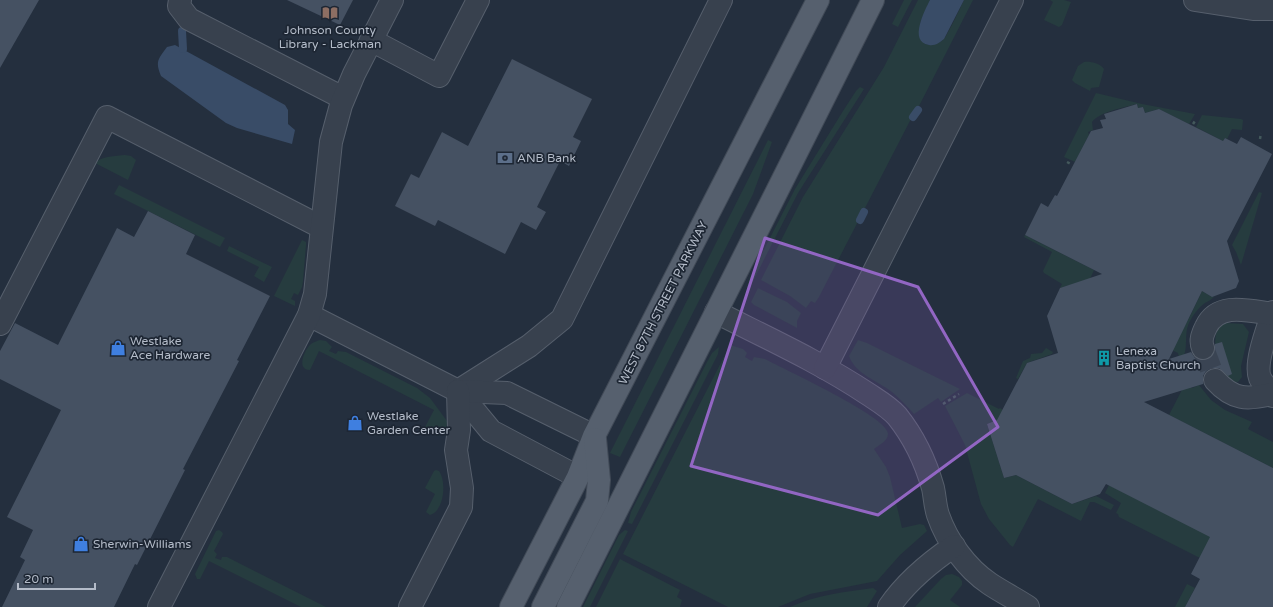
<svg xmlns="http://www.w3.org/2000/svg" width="1273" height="607" font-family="'Varela Round',sans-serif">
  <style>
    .green { fill: #263c3f }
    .water { fill: #394c67 }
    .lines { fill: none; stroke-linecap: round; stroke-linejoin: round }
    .stream { stroke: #394c67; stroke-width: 8 }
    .building { fill: #455162 }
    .minor-tunnel { stroke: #3a4453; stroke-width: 22; stroke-dasharray: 22 11; stroke-linecap: butt }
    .minor-casing { stroke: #565f6c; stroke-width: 24 }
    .major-casing { stroke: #414a57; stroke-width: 24 }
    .path { stroke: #44595c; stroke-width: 2.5; stroke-dasharray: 3 3; stroke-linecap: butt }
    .minor { stroke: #38414e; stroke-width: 22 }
    .major { stroke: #56606e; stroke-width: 22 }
    .marked { fill: #9266c3; fill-opacity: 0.2; stroke: #9266c3; stroke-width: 3; stroke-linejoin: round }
    .labels { text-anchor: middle; stroke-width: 3.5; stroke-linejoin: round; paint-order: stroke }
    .poi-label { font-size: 12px; fill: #b4bcc9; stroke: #1d2633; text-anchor: start }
    .street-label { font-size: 12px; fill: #b4bcc9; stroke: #1d2633 }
  </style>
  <rect width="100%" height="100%" fill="#242f3e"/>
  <g class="green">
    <polygon points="904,0 912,0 898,27 892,24"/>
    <path d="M 918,0 L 930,0 L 920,23 L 925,44 C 932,45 938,44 943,40 C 948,35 960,8 964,0 L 973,0 L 917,110 L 912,117 L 819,297 L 815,303 L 811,301 L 806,308 L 790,296 L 761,280 L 803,197 L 884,67 Z"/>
    <polygon points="1050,0 1064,0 1071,2 1062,25 1059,27 1044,20 1053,2"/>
    <path d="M 1084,62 C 1090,61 1100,63 1104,69 L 1099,87 L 1091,88 L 1090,91 L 1075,83 L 1072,80 L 1078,66 Z"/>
    <polygon points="860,87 864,89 798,193 747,293 747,287 750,277 795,189 843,111 856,91"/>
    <path d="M 1096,93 L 1142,104 L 1195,114 L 1189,124 L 1159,109 L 1145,113 L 1143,107 L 1138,108 L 1137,104 C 1125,107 1099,112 1092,122 L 1093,130 L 1088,132 L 1089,135 L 1075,162 L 1064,157 Z"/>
    <polygon points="1202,115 1241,119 1243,120 1242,130 1232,129 1227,139 1225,138 1223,141 1196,127"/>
    <polygon points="768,140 772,142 753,194 620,457 610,453"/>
    <path d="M 125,155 L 131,156 L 136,160 L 128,180 L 95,163 C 101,156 116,156 125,155 Z"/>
    <polygon points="119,185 225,238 220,247 114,194"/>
    <polygon points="1259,192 1262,193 1241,265 1236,252 1232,245"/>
    <polygon points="1025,235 1094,270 1090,279 1060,288 1062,284 1044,273 1043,271 1052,252 1024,237"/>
    <polygon points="302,240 306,242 306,245 303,281 302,287 298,295 294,293 291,299 295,301 295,306 274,296"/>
    <polygon points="229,246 272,267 264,282 254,276 259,267 227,251"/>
    <polygon points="758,288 787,302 801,313 797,321 797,328 754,305 751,302"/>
    <path d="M 1202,291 L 1212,297 L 1215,296 C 1212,299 1209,301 1205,303 C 1198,308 1193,315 1189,323 C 1183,336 1190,351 1180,362 L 1178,353 L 1170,349 L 1189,318 Z"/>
    <path d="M 1225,323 L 1243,324 L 1249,332 L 1241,366 L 1242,377 L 1238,382 C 1219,383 1205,330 1225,323 Z"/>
    <path d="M 320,340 L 326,341 L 332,347 L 329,351 L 336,354 L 338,351 L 346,352 L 417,388 L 430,398 L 447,421 C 447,427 445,434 438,436 L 424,429 L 434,410 L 319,351 L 310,370 C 296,370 304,350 311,344 C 313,342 317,341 320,340 Z"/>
    <path d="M 858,340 L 867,343 L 960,389 L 941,402 L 938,398 L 914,414 C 907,406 900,399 892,392 C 878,381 855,374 849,356 Z"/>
    <path d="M 730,345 L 743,349 L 747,353 L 745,357 L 752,361 L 754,357 L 765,359 C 783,369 889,417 888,434 C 888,441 879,445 874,449 L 886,467 L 890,477 L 902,528 L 920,524 L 924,525 L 927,531 L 900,555 L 877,581 L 810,594 L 778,607 L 728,607 L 623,554 Z"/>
    <polygon points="719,347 718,354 632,524 628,523 631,512 707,362 712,353"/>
    <polygon points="1046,348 1053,352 1052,354 1027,363 1018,379 1016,378 1023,361 1030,358 1031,354 1042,353"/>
    <polygon points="1186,382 1192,388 1199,385 1211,400 1225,410 1252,422 1248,429 1273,442 1273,468 1169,415"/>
    <polygon points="967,393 999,409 1000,408 1003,410 997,420 987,424 1004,478 1016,475 1072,504 1096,496 1114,505 1111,510 1094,502 1090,502 1081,521 1038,499 1013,547 1010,545 989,519 981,504 965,445 945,406"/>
    <path d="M 436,470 L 439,471 C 447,482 444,511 430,515 L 426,512 L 435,494 L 425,488 L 434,471 Z"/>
    <polygon points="1109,485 1230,546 1203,558 1198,557 1119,517 1118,514 1116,513 1121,503 1105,493"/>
    <polygon points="219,530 222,532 223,534 214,551 217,554 215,558 221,560 222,557 227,557 326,607 301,607 209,561 200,579 197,579 195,574 216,531"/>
    <polygon points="625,530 628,531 590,607 583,607 619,535"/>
    <polygon points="620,559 680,590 677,597 682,600 680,607 596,607"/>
    <polygon points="952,574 959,577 962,581 962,585 950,600 960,607 915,607 941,579 946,575"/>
    <polygon points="1187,584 1195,588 1185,607 1175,607"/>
    <path d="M 873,588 L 877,591 L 867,607 L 790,607 C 816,595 845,592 873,588 Z"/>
  </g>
  <g class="water">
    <path d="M 930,0 L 964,0 L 944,39 C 939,43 935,46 929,45 C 908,42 925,10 930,0 Z"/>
    <path d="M 175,45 L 285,105 L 288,110 L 288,124 L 295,130 L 292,144 L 237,128 L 226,123 L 161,76 C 155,62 158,59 167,47 Z"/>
  </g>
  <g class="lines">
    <g class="stream">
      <polyline points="182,31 183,49"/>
      <polyline points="913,117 918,110"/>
      <polyline points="860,220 864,212"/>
    </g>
  </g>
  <g class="building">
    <polygon points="0,0 39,0 0,68"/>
    <polygon points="287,0 353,0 340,25"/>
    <polygon points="512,59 592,99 573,137 581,141 569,166 560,161 537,207 546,212 536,230 521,222 505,254 438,220 435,226 395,206 411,174 419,178 442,132 468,146"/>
    <polygon points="1137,104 1138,108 1143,107 1145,113 1159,109 1223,141 1225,138 1237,144 1241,137 1272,154 1227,241 1239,281 1236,288 1212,297 1202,291 1169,359 1191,352 1195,358 1201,360 1207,360 1213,356 1215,350 1215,344 1222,342 1232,374 1228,376 1219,368 1211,368 1206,371 1203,376 1203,384 1144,402 1273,468 1273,607 1185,607 1200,579 1191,574 1210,537 1106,484 1100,494 1072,504 1016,475 1004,478 987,424 997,420 1027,363 1058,353 1047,316 1060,288 1102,274 1025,235 1041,203 1048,207 1055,195 1057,196 1091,131 1103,128 1100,120 1106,119 1104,114"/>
    <polygon points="148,211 195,235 186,254 270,296 237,360 239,361 183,469 185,470 137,565 135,564 114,607 2,607 25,560 20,557 33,530 7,517 61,410 0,379 0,351 15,323 58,345 117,228 134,237"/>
  </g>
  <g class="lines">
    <polyline class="minor-tunnel" points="1203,348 1215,380"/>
    <defs>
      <g id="minor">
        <polyline points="180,0 179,6 189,19 343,98"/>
        <polyline points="1195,0 1253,9 1273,9"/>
        <polyline points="371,40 439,76 478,0"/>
        <path d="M 716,312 C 767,338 820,362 868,394 C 877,400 889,407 897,416 C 913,436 926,463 933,488 C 935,497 935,506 938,515 C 947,541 966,568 990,584 C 1002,592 1016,599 1028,607"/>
        <path d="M 1273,312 C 1268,328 1254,363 1260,378 C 1263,384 1269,390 1273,396"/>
        <polyline points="309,315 458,391 491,431 578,477"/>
        <polyline points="0,324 107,117 321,227"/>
        <path d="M 1203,348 C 1200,341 1202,335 1206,327 C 1218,301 1250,311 1273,314"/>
        <polyline points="825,368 1012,0"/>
        <path d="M 1215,380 C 1233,400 1247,400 1272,394"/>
        <polyline points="458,391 529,346 562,319 721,0"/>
        <polyline points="458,391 507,393 594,436"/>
        <polyline points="159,607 309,315 315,294 331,142 341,105 354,74 392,0"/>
        <polyline points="410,607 461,507 462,488 456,450 459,430 458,391"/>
        <path d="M 889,607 C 906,582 929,563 954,546"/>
      </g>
      <g id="major">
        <polyline points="511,607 578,477 594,436 818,0"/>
        <polyline points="543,607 597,501 599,480 595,439"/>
        <polyline points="568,607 873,0"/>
      </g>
    </defs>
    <use href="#minor" class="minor-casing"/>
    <use href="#major" class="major-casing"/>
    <g class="path">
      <polyline points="1193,124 1195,121"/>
      <polyline points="1260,139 1261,133"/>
      <polyline points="1067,162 1071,164"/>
      <polyline points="943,404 959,394"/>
    </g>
    <use href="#minor" class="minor"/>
    <use href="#major" class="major"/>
  </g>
  <path class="marked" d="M 765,238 L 918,287 L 998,427 L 878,515 L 691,466 Z"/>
  <defs>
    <symbol id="library-bare" viewBox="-9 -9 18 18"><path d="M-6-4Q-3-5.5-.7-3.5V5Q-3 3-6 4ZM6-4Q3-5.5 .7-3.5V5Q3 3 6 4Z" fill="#8d6e63" stroke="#1d2633" stroke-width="2.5" paint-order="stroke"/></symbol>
    <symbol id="bank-bare" viewBox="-9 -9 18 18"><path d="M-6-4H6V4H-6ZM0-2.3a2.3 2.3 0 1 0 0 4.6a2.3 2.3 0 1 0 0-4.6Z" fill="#5c6f8a" stroke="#1d2633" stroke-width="2.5" paint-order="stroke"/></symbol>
    <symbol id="shop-bare" viewBox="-9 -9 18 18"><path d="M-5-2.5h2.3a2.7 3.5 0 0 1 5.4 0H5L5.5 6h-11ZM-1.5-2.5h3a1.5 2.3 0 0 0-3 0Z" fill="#3f7fe0" stroke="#1d2633" stroke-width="2.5" paint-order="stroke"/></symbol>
    <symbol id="building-bare" viewBox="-9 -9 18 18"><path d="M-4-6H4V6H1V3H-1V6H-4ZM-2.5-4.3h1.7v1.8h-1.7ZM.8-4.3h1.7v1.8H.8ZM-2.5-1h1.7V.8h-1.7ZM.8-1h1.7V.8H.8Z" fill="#0f9aa8" stroke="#1d2633" stroke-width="2.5" paint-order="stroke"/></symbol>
  </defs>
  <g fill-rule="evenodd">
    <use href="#library-bare" x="319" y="2" width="22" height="22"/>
    <use href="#bank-bare" x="494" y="147" width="22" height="22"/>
    <use href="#shop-bare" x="107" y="337" width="22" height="22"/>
    <use href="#building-bare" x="1093" y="347" width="22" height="22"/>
    <use href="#shop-bare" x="344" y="412" width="22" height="22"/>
    <use href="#shop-bare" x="70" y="533" width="22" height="22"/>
  </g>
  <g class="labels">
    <g class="poi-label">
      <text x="330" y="34" text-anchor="middle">Johnson County<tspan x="330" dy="14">Library - Lackman</tspan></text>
      <text x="517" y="162">ANB Bank</text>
      <text x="130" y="345">Westlake<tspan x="130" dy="14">Ace Hardware</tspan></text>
      <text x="1116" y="355">Lenexa<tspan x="1116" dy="14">Baptist Church</tspan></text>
      <text x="367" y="420">Westlake<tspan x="367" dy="14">Garden Center</tspan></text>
      <text x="93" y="548">Sherwin-Williams</text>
    </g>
    <g class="street-label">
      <text transform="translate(663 303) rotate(-63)" y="4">WEST 87TH STREET PARKWAY</text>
    </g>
  </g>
  <path d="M18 583v6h77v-6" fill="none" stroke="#b4bcc9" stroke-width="2"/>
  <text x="24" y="583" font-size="12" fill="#b4bcc9" stroke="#1d2633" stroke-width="3" paint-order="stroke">20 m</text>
</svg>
